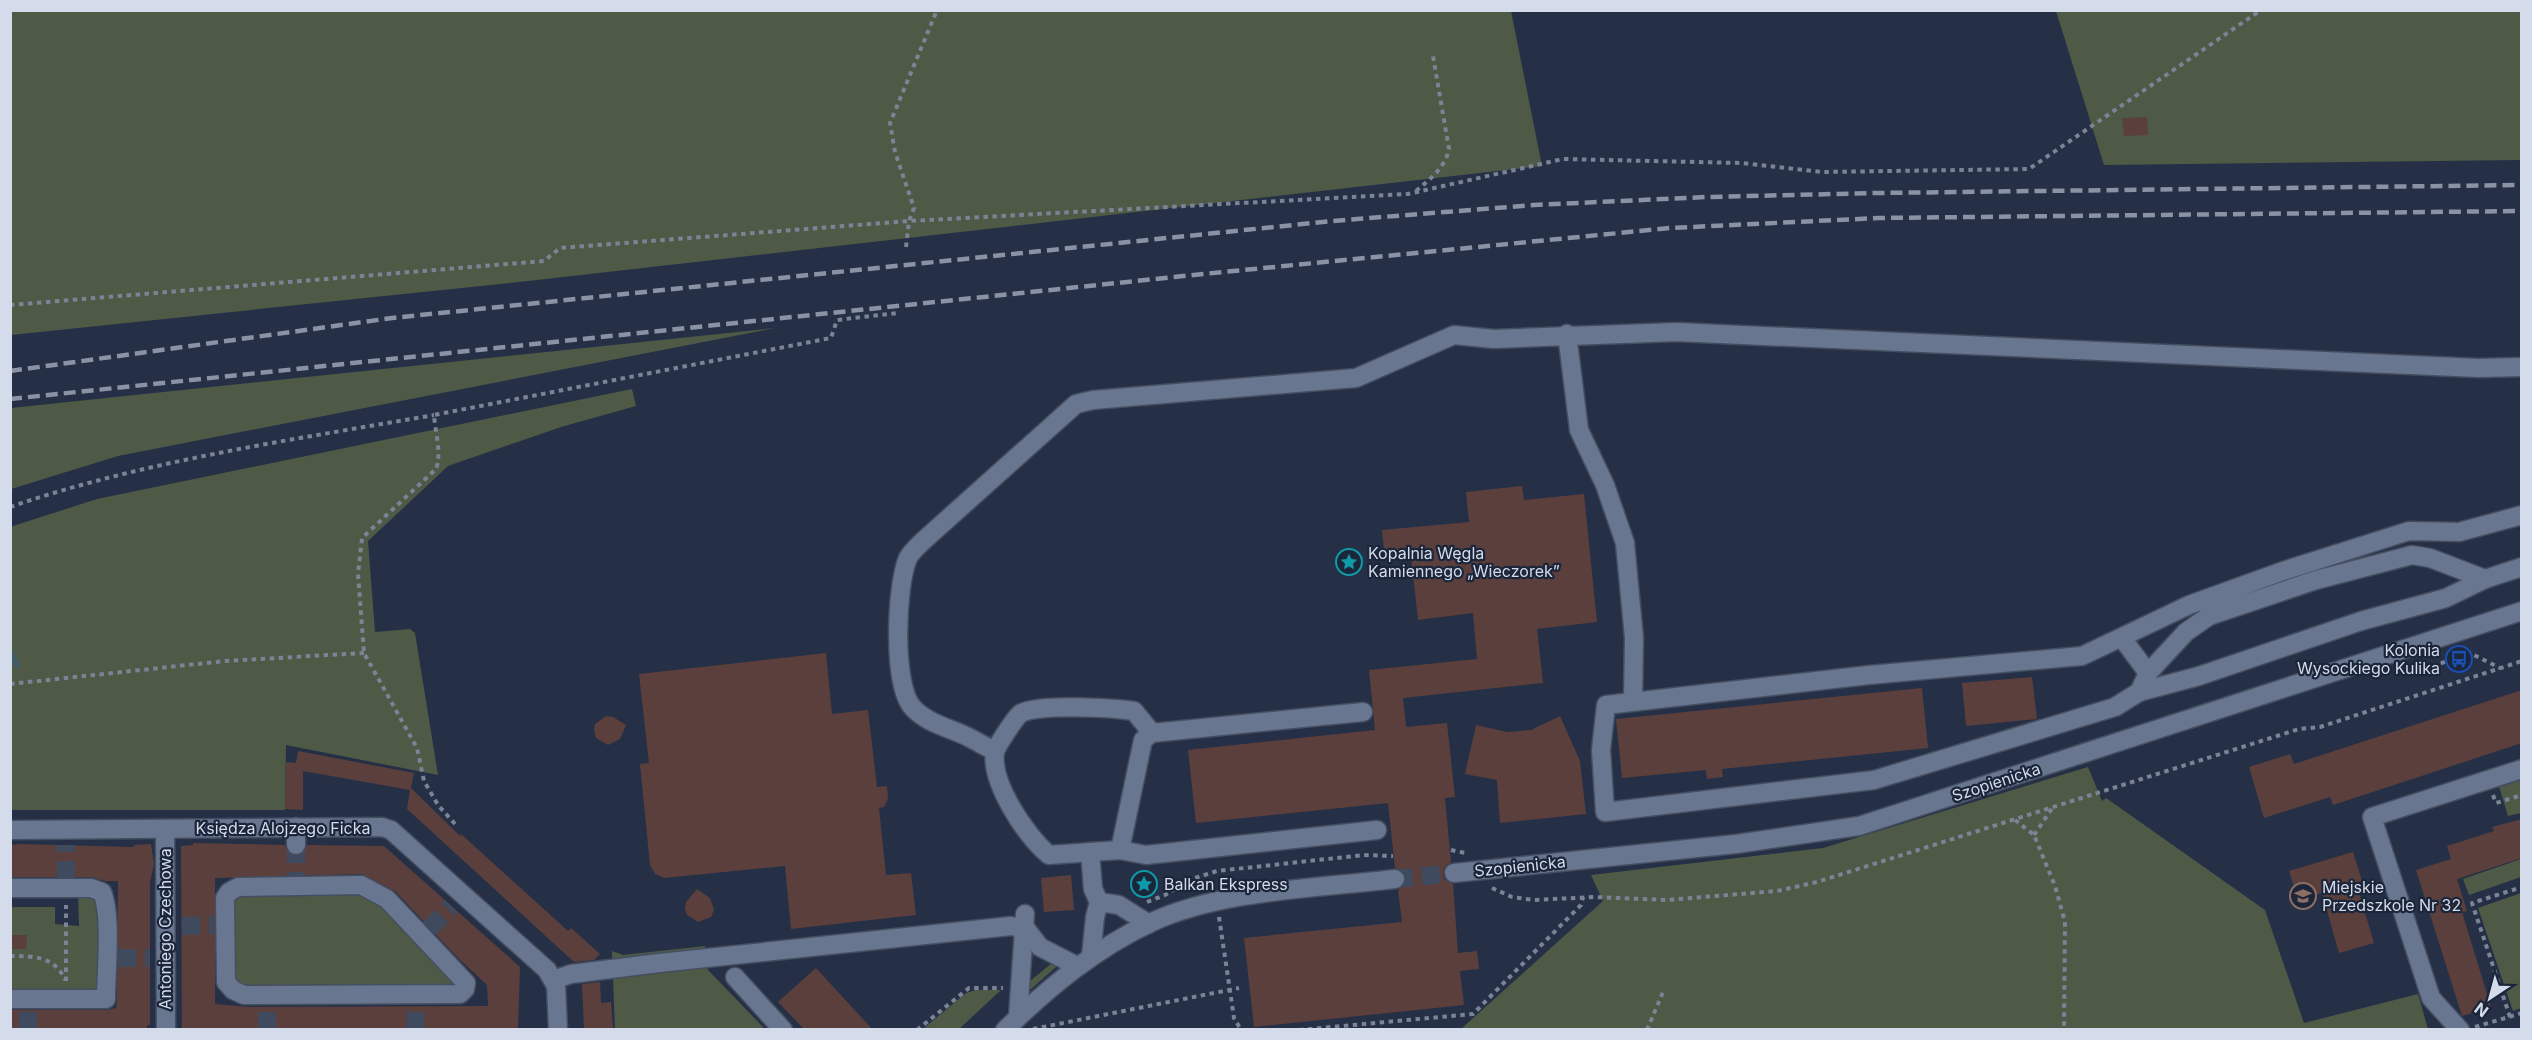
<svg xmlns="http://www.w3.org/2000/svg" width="2532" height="1040" font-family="Inter,sans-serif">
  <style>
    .green { fill: #4e5a46 }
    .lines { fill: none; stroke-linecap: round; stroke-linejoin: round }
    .stream { stroke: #425c66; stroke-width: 6 }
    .building { fill: #5b3f3c; fill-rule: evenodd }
    .minor-tunnel { stroke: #3f4a5f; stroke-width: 18; stroke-dasharray: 18 9; stroke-linecap: butt }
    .minor-casing { stroke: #454e61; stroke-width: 21 }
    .path { stroke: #7b8496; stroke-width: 4; stroke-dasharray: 4.5 4.5; stroke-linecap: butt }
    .minor { stroke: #697690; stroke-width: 18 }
    .rail { stroke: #8a92a4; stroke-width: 4.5; stroke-dasharray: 12 6; stroke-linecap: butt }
    .labels { text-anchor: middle; stroke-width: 4.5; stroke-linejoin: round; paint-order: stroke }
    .poi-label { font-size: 16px; fill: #d4dbea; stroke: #1b263b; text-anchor: start }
    .street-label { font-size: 16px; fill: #d4dbea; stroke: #1b263b }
  </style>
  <rect width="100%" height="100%" fill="#253046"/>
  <g class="green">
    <polygon points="10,11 1511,11 1542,166 528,281 11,335"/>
    <polygon points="2056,11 2521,11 2521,160 2104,165"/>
    <polygon points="775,328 118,456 11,489 11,408"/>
    <polygon points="632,389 636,406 561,427 448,466 368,541 375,632 410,629 415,633 438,775 286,745 285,810 11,810 10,527 97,499"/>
    <polygon points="2088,767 2102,801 2106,798 2265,910 2304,1023 2418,994 2428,1029 1461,1029 1603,901 1591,875 1823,848"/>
    <polygon points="2521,775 2521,813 2508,816 2498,783"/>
    <polygon points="2521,859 2521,877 2469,895 2463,879"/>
    <polygon points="368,891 454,981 449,987 250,989 232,979 233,896"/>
    <polygon points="2521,893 2521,1008 2513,1011 2478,908"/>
    <path d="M 78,894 C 89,896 95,898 101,908 L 100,985 L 92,992 L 11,992 L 10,907 L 55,907 L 55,924 L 79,926 Z"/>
    <polygon points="705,946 708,970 765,1029 615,1029 612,951 623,955"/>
    <polygon points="1052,963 1056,967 1030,990 1030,981"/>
    <polygon points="976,990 1001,990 959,1029 923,1029 966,993"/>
  </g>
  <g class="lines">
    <polyline class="stream" points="10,651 17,665"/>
  </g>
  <g class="building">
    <polygon points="2147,117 2148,135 2124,136 2122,118"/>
    <polygon points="1522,486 1524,500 1584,494 1597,622 1537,629 1543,683 1403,698 1406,727 1447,723 1455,797 1445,798 1451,862 1444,868 1443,875 1445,880 1453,884 1458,953 1477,951 1479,969 1460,971 1464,1005 1254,1027 1244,938 1402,922 1398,890 1405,884 1406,877 1404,872 1395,868 1388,803 1196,823 1188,750 1375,730 1369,670 1477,659 1473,613 1418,620 1411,556 1385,559 1382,530 1469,522 1466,492"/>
    <polygon points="826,653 832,714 868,710 877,787 887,786 888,799 884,807 879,808 886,875 911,873 916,915 791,929 785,866 664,878 655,874 650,865 640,764 649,763 639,674"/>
    <polygon points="2032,677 2037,719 1966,726 1962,683"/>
    <polygon points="1922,688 1928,748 1722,769 1723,777 1707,779 1706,770 1622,778 1616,719"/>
    <polygon points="2522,690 2522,743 2333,805 2330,797 2264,818 2249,767 2290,754 2294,764"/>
    <polygon points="606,716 613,717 626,725 620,739 608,745 596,738 594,731 595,724"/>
    <polygon points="1560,716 1580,761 1586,814 1500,823 1497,780 1465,774 1476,725 1507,732 1531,730"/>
    <polygon points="298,751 414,773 411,788 460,836 461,834 568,931 571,928 600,954 594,960 574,962 407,809 410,790 303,771 303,810 285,809 286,762 296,763"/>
    <polygon points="2522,819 2522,858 2457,879 2467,911 2462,912 2491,1007 2462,1016 2416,870 2451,859 2447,846 2494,831 2492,827"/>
    <path d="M 193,843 L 285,845 L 287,851 L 295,856 L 302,854 L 307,845 L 384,846 L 520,967 L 518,1029 L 182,1029 L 181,846 L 193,845 ZM 361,874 L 395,891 L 458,958 L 487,985 L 488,1006 L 251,1007 L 215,1004 L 215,878 Z"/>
    <polygon points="20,844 133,847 134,845 151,844 154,864 150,882 150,1025 147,1025 147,1029 10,1029 10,1010 106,1010 116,1008 117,999 118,881 105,881 91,877 10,877 10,845"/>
    <polygon points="2353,852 2362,881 2356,883 2374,943 2339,953 2322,893 2298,900 2289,871"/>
    <polygon points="1071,875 1074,910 1044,912 1041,878"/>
    <polygon points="697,889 710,898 714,910 711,917 698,922 687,915 685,908 686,902"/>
    <polygon points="12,935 27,935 26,949 12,949"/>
    <polygon points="816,968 872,1029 804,1029 778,1002"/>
    <polygon points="600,982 601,1003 611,1002 613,1029 584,1029 582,984"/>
  </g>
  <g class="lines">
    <g class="minor-tunnel">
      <polyline points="296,845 296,877"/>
      <polyline points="66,879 66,845"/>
      <polyline points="1395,879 1454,873"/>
      <polyline points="182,926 214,925"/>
      <polyline points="429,929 451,906"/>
      <polyline points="118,958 150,958"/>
      <polyline points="28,1030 28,1009"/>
      <polyline points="267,1030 267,1007"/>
      <polyline points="415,1030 416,1005"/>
    </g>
    <defs>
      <g id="minor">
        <polyline points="1567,334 1579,430 1605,485 1625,543 1634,638 1633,700"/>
        <polyline points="2522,515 2459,532 2409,531 2283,571 2189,605 2082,656 1869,675 1606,705 1601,750 1605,812 1874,780 2115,707 2139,692 2148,673 2186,632 2209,616 2316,580 2412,555 2430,558 2485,579 2522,567"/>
        <polyline points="2122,638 2148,673"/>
        <polyline points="2139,692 2199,676 2361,621 2446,598 2485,579"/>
        <path d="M 1152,733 L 1134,711 C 1114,708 1034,703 1020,714 C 1015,718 996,747 995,752 C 990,783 1027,837 1049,855 L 1120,850 L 1143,740 L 1152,733 L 1363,712"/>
        <path d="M 995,751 C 986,747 978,742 970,738 C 951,728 928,724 913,708 C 892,686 896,585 908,558 C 911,552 918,546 923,541 L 1076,404 L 1093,400 L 1356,378 L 1454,335 L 1494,339 L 1676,332 L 2478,368 L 2522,367"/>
        <polyline points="296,827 296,845"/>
        <polyline points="165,829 166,1030"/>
        <polyline points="10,830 382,827 391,830 547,970 556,986 558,1030"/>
        <polyline points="1120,850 1146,855 1377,830"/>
        <polyline points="1090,852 1093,889 1099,902 1095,917 1091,956"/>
        <polyline points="1454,873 1736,844 1859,826 2522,611"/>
        <polygon points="361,885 387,899 466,983 465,989 460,994 244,995 233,990 226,982 225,898 229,892 238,887"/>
        <path d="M 10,888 L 91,888 L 102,892 C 112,915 106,971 106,999 L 10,999"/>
        <polyline points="1099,902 1119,905 1149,924"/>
        <polyline points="735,977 783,1030"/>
        <polyline points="553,980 571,974 659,963 1011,926 1026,929 1040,947 1077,966"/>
        <polyline points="1018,1017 1025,914"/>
        <path d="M 1005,1030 C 1049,987 1096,948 1152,922 C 1222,890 1319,888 1395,879"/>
        <polyline points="2460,1030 2431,998 2372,817 2522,769"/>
      </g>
    </defs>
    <use href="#minor" class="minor-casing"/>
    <g class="path">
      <path d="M 1416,191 C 1430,179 1445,168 1449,149 L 1433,56"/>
      <polyline points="906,247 909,221 914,208 895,152 890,123 937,10"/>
      <polyline points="10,305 544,261 560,248 909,221 1408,194 1563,159 1741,163 1822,172 2029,169 2261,10"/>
      <path d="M 10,507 C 147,460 292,440 434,415"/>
      <polyline points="2406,668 2422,670 2470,653 2500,668"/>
      <polyline points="10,684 225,661 364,653"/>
      <polyline points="2493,795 2496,803 2522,795"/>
      <polyline points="2015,820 2034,835 2055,886 2065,922 2064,1030"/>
      <path d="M 455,824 L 438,805 L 424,781 L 417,748 L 364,653 L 358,574 L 362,538 L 436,469 C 442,454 435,431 434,415 L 831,338 L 837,320 L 897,313"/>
      <polyline points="2034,835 2053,807"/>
      <polyline points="1451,850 1465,853"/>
      <polyline points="1492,888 1512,897 1534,900 1594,897 1667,900 1777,891 1817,882 2299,729 2320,727 2522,661"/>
      <polyline points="1147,902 1165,895 1192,879 1217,871 1364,855 1393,856"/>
      <polyline points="1219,917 1234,1018 1241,1030"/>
      <path d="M 10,956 C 33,956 55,956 65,980"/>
      <polyline points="66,981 66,905"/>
      <polyline points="2510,1017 2472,903 2522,887"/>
      <polyline points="2475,1027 2522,1013"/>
      <polyline points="1033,1029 1239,988"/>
      <polyline points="917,1030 969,988 1003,988"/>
      <polyline points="1299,1030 1473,1014 1581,905 1583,897"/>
      <polyline points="1647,1030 1663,992"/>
    </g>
    <use href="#minor" class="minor"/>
    <g class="rail">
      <polyline points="10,371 392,318 1332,221 1534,205 1707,197 1877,193 2522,185"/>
      <polyline points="10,399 1203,274 1670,228 1879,218 2522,211"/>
    </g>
  </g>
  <defs>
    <symbol id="sight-ring" viewBox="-11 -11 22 22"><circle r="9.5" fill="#1b263b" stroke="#0f9aa8" stroke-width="1.5"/><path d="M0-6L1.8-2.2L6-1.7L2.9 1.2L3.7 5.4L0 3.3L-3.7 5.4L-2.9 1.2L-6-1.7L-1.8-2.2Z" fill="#0f9aa8"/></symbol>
    <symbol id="bus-ring" viewBox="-11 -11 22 22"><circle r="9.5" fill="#1b263b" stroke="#1a4fb4" stroke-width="1.5"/><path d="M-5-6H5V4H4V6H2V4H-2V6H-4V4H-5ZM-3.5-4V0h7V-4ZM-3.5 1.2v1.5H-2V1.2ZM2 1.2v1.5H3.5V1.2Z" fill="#1a4fb4"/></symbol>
    <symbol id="school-ring" viewBox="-11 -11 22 22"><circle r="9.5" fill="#1b263b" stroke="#8d6e63" stroke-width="1.5"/><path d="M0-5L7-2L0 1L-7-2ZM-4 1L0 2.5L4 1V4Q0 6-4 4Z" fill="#8d6e63"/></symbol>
  </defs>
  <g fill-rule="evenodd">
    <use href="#sight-ring" x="1334" y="547" width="30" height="30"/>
    <use href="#bus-ring" x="2444" y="644" width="30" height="30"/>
    <use href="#sight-ring" x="1129" y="869" width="30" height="30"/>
    <use href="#school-ring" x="2288" y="881" width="30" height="30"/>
  </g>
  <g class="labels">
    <g class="poi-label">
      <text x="1368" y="559">Kopalnia Węgla<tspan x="1368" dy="18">Kamiennego „Wieczorek”</tspan></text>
      <text x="2440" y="656" text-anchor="end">Kolonia<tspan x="2440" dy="18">Wysockiego Kulika</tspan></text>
      <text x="1164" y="890">Balkan Ekspress</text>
      <text x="2322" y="893">Miejskie<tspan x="2322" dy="18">Przedszkole Nr 32</tspan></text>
    </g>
    <g class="street-label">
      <text transform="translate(1996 782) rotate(-18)" y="6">Szopienicka</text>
      <text x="283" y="834">Księdza Alojzego Ficka</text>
      <text transform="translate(1520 866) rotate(-6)" y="6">Szopienicka</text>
      <text transform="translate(165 929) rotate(-90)" y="6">Antoniego Czechowa</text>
    </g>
  </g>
  <rect width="2532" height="1040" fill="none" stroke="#d4dbea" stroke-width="24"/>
  <g transform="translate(2490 998) rotate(216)" stroke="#1b263b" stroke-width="4.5" paint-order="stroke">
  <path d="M0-4.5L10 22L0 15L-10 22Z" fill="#d4dbea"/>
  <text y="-9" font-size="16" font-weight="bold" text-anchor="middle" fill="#d4dbea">N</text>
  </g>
</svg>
